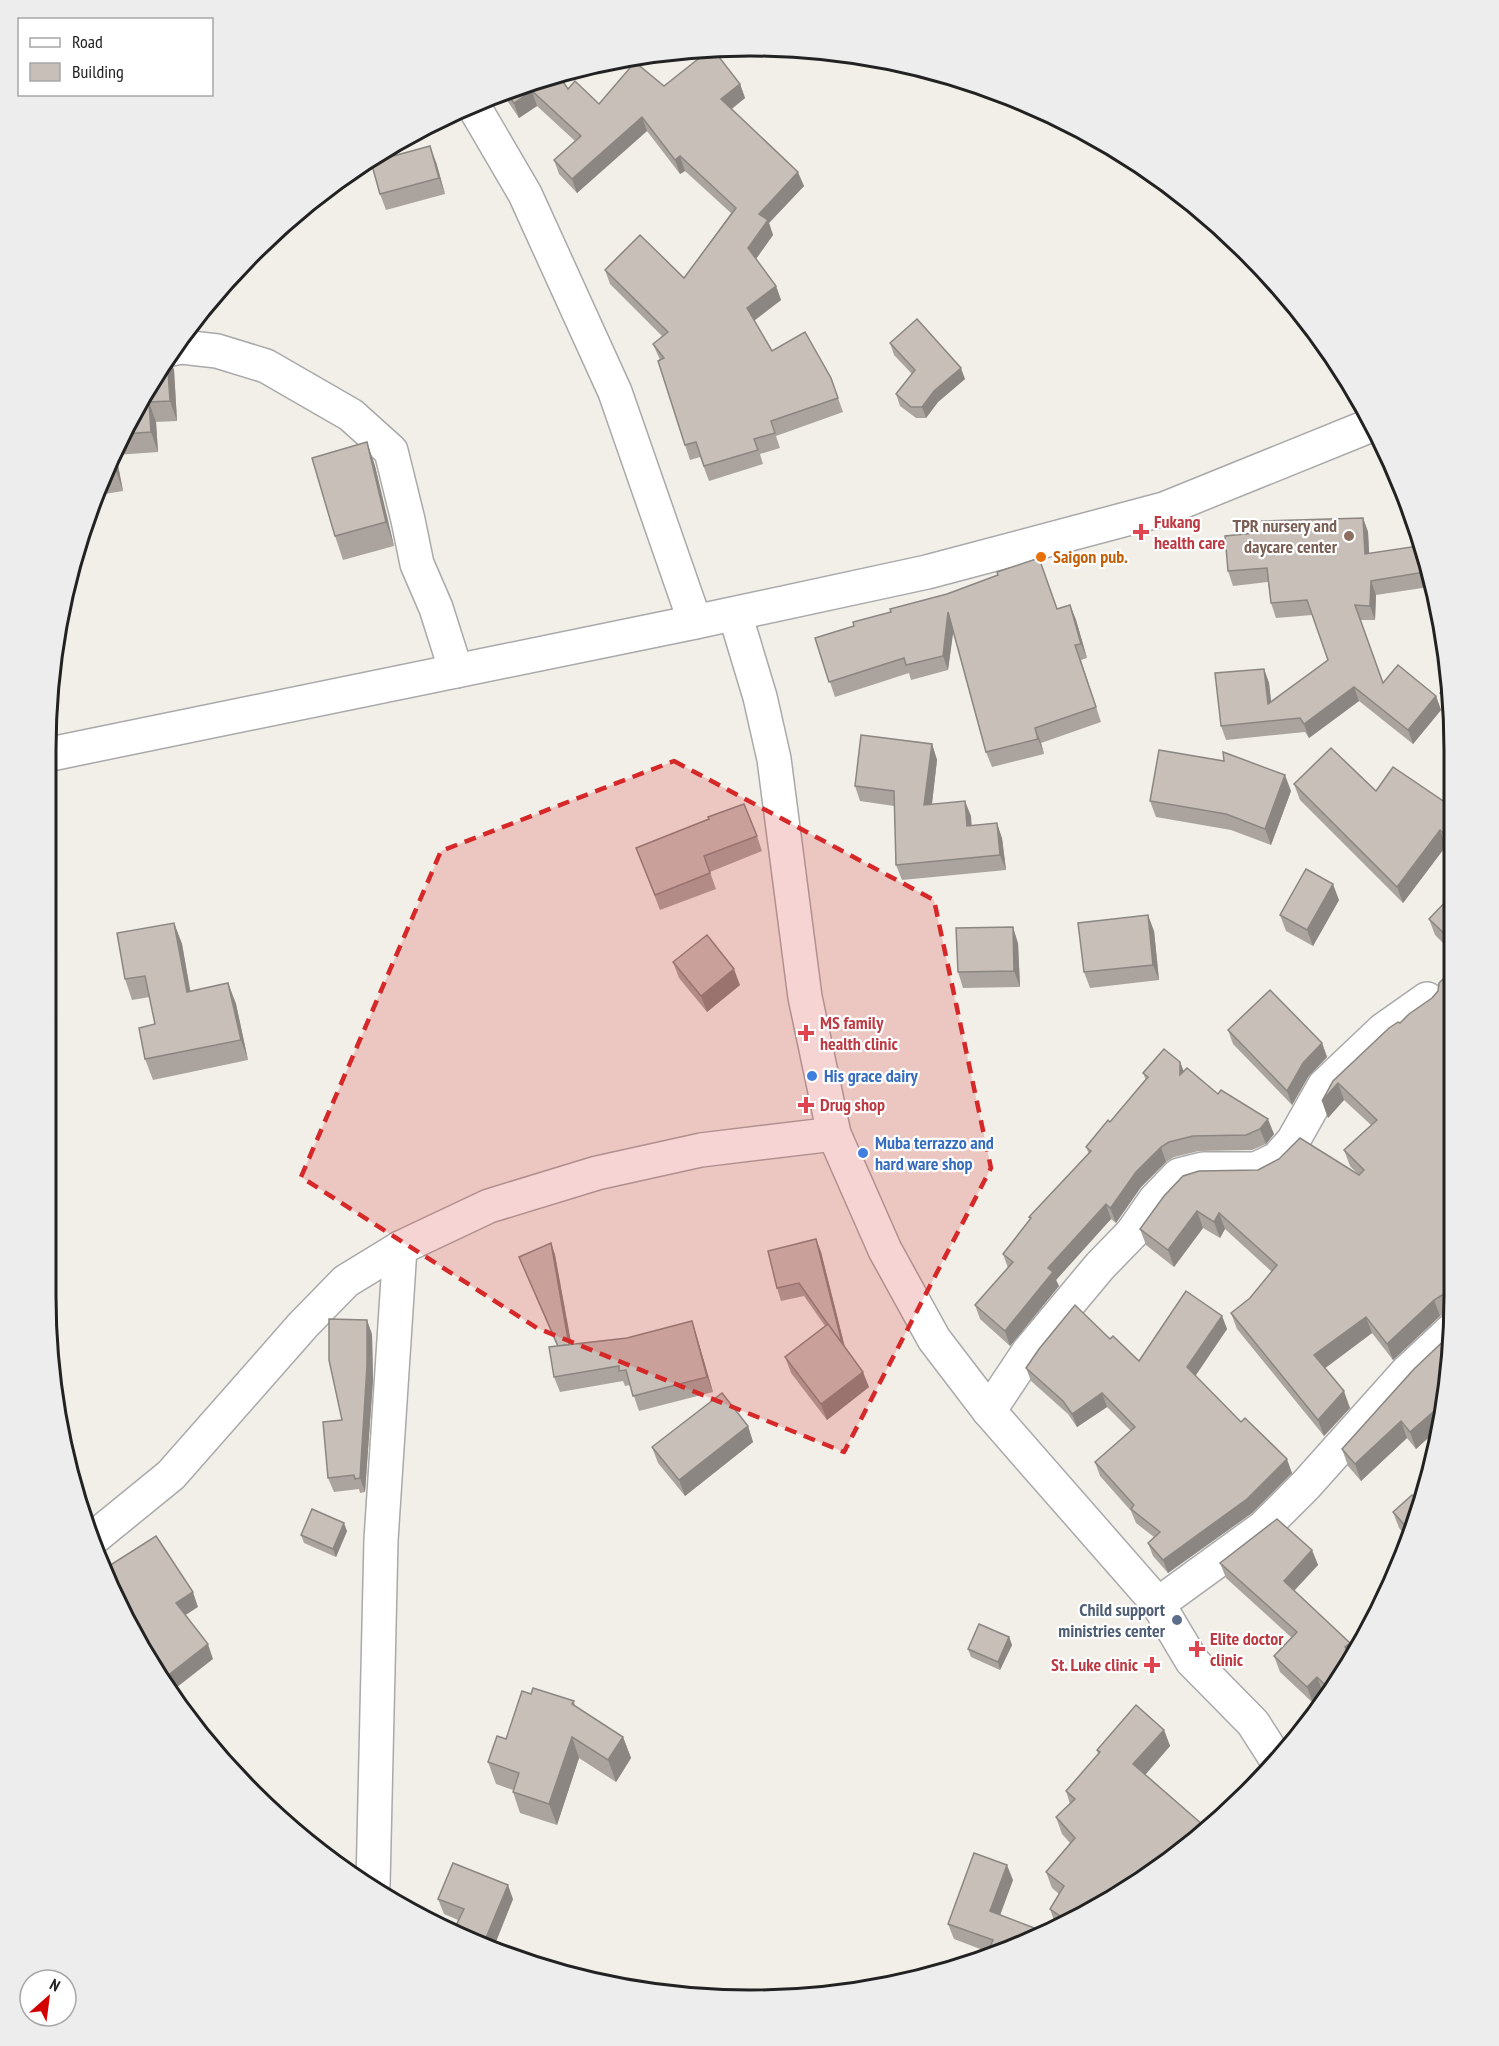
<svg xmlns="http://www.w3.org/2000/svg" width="1499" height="2046" font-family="'PT Sans Narrow',sans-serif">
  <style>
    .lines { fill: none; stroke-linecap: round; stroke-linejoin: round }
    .minor-casing { stroke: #a9a9a9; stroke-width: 36 }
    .minor { stroke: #fff; stroke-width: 33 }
    .wall { fill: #aba49e }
    .shaded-wall { fill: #8b8681 }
    .building { fill: #c7bfb8; stroke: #8b8681; stroke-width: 1.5 }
    .marked { fill: #d62828; fill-opacity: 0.2; stroke: #d62828; stroke-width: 4.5; stroke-dasharray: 12 8; stroke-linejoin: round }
    .health-dot { fill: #e0444e; stroke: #fff; stroke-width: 2 }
    .education-dot { fill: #8d6e63; stroke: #fff; stroke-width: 2 }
    .food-dot { fill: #e8710a; stroke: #fff; stroke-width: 2 }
    .shop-dot { fill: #3f7fe0; stroke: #fff; stroke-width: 2 }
    .service-dot { fill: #5c6f8a; stroke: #fff; stroke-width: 2 }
    .labels { text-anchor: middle; stroke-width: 4.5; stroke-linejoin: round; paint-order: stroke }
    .health-label { font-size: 18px; font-weight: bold; fill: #be3a42; stroke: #fff; text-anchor: start }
    .education-label { font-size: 18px; font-weight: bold; fill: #785e54; stroke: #fff; text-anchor: end }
    .food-label { font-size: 18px; font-weight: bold; fill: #c56008; stroke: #fff; text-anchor: start }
    .shop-label { font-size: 18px; font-weight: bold; fill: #366cbe; stroke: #fff; text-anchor: start }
    .service-label { font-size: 18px; font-weight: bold; fill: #4e5e75; stroke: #fff; text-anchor: end }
    .rim { fill: none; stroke: #222; stroke-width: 3 }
  </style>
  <rect width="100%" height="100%" fill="#f2efe9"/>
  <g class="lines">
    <defs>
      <g id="minor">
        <polyline points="473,105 525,194 615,392 695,622"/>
        <polyline points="171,349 182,347 217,351 266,366 351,415 391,451 408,520 417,564 436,608 456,671"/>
        <polyline points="735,614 760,697 774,759 805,997 834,1134 885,1250 934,1339 989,1411 1158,1604 1192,1661 1253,1723 1278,1762"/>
        <polyline points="46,755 695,622 927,572 1164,509 1369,426"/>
        <polyline points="989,1411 1029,1351 1100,1266 1132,1233 1155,1200 1179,1175 1203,1169 1256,1169 1277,1159 1293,1141 1324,1086 1383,1030 1427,999"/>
        <polyline points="90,1541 171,1475 303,1325 346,1281 400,1248 489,1206 597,1173 701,1150 834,1134"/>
        <polyline points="1158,1604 1264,1527 1306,1485 1407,1372 1452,1330"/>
        <polyline points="373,1885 381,1540 400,1248"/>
      </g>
    </defs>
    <use href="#minor" class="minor-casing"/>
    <use href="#minor" class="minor"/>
  </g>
  <g class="wall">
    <polygon points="557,73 568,89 599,104 664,86 740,84 745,98 732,109 804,186 769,223 773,235 756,259 776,286 781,300 754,321 772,351 831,378 843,412 776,436 780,448 760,454 763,464 709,481 700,457 690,460 685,445 660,360 653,344 662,336 610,284 605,270 684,278 731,213 685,171 680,174 647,131 577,193 559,174 554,160 575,141 537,106 519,118 502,93"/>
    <polygon points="436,162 445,194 386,210 380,194"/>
    <polygon points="890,343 965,379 938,402 926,418 916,418 900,406 896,394 912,374 894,355"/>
    <polygon points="168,353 174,370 177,421 156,422 158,452 116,455 123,491 93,496 99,480 164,358"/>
    <polygon points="367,442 375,466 394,546 343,560 335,536"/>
    <polygon points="1363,518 1368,532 1369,554 1418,546 1429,587 1376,595 1375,620 1360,620 1383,683 1436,696 1441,710 1413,744 1359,701 1309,738 1305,732 1226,740 1221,726 1264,669 1269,683 1271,702 1328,660 1312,615 1276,618 1271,603 1268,582 1233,586 1228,571 1265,532"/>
    <polygon points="1070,605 1076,620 1087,658 1081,660 1101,722 1041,743 1044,754 992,767 986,752 953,630 948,670 911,680 909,673 835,697 815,638 1057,609"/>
    <polygon points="1448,679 1448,709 1445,707 1440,693"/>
    <polygon points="932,744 937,760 932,804 971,816 971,826 1002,838 1006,870 902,880 896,865 894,806 860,801 855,786"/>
    <polygon points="1294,784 1376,791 1449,805 1449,848 1446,846 1403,903 1300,800"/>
    <polygon points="1291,791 1271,845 1231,830 1156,817 1150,801"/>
    <polygon points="757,836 762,851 710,872 716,889 660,910 636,848"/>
    <polygon points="1450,897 1450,950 1435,935 1429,919"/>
    <polygon points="1339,900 1313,946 1286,931 1280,915"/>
    <polygon points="174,923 182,944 190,991 228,983 236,1004 248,1060 153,1080 145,1059 155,1024 150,997 132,1000 125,979"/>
    <polygon points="1154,931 1159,980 1090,988 1084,972"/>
    <polygon points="1018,943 1020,987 963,988 958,972"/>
    <polygon points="673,962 740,985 707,1012 679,978"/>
    <polygon points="1450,972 1452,1312 1448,1312 1440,1316 1393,1360 1372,1333 1325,1368 1350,1408 1324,1436 1237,1329 1231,1313 1250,1298 1272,1272 1225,1229 1220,1238 1203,1228 1174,1267 1146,1245 1140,1229 1164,1196 1359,1175 1350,1166 1344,1150 1371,1125 1344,1100 1328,1118 1322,1101 1333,1081 1400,1023 1432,998 1438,991"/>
    <polygon points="1228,1030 1322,1043 1327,1057 1308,1077 1292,1105 1233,1044"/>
    <polygon points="1180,1062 1184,1072 1218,1094 1274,1134 1266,1144 1252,1150 1199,1151 1174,1157 1166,1162 1141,1187 1117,1221 1116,1223 1111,1219 1056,1280 1059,1286 1010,1346 980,1319 975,1305 1008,1268 1003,1254 1030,1219 1029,1217 1089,1154 1086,1147 1110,1122 1146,1080 1143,1073"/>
    <polygon points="816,1239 821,1252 845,1347 869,1387 827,1420 791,1373 785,1357 825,1326 804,1296 781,1301 777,1288"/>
    <polygon points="551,1243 555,1255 571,1344 627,1338 692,1321 697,1337 713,1392 639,1411 630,1385 625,1386 623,1381 560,1392 554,1377 557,1346 519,1257"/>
    <polygon points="1222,1316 1227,1329 1195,1376 1292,1473 1252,1513 1168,1573 1153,1556 1148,1543 1154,1537 1136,1523 1131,1511 1100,1476 1095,1462 1131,1431 1107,1407 1077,1427 1068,1414 1031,1381 1026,1368 1110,1339 1139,1361"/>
    <polygon points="372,1334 373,1380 365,1492 360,1493 359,1489 334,1492 328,1478 342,1420"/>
    <polygon points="1452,1343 1438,1429 1416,1449 1407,1438 1361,1481 1348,1466 1342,1449"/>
    <polygon points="748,1426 753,1442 685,1496 658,1463 652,1447"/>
    <polygon points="1425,1493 1408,1538 1399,1528 1393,1512 1417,1500"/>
    <polygon points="347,1531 336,1557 304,1543 301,1535"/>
    <polygon points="1312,1550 1318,1565 1294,1591 1350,1643 1353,1651 1324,1694 1323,1692 1313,1703 1280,1672 1274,1656 1292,1638 1226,1578 1220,1563"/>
    <polygon points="1009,1637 1012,1645 1000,1670 971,1657 968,1649"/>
    <polygon points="531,1694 574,1701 575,1706 623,1737 631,1758 616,1782 579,1758 557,1825 520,1813 513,1792 513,1790 496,1784 488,1762 506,1739"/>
    <polygon points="1164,1730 1170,1746 1145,1774 1203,1825 1205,1831 1179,1855 1056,1926 1050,1909 1059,1894 1052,1888 1046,1872 1070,1843 1062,1834 1056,1817 1070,1804 1066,1791 1098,1754 1097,1750"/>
    <polygon points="1013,1880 1000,1915 1040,1935 988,1952 954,1939 948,1924"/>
    <polygon points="438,1899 513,1899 493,1949 452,1934 458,1920 444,1914"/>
  </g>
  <g class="shaded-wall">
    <polygon points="740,84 745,98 726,113 721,99"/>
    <polygon points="532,91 537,106 519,118 514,103"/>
    <polygon points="642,117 647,131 577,193 572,179"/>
    <polygon points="430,146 436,162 445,194 439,178"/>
    <polygon points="680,156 685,171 680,174 675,160"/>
    <polygon points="798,172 804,186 769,223 773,235 753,263 748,248 759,214"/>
    <polygon points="776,286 781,300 752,322 747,308"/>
    <polygon points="168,353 174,370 177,421 170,401 167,354"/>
    <polygon points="961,368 965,379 938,402 926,418 922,407 934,391"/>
    <polygon points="149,402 156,422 158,452 151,432"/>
    <polygon points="367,442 375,466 394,546 386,522"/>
    <polygon points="114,450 116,455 123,491 116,471 113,454"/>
    <polygon points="1363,518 1368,532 1370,569 1365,554"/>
    <polygon points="1371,581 1376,595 1375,620 1370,606"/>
    <polygon points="1070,605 1076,620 1087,658 1081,644"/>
    <polygon points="948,612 954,627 948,670 943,656"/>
    <polygon points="1264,669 1269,683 1273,718 1268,704"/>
    <polygon points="1354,687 1359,701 1309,738 1304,724"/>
    <polygon points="1436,696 1441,710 1413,744 1408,730"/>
    <polygon points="1035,728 1041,743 1044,754 1038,739"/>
    <polygon points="932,744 937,760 930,820 924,805"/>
    <polygon points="1285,775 1291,791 1271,845 1265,829"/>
    <polygon points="965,801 971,816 973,841 967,826"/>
    <polygon points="997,823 1002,838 1006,870 1000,855"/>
    <polygon points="1440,830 1446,846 1403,903 1397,887"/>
    <polygon points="1333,884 1339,900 1313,946 1307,930"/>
    <polygon points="1148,915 1154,931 1159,980 1153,965"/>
    <polygon points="174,923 182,944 194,1012 187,992"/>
    <polygon points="1013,927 1018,943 1020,987 1014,971"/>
    <polygon points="734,969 740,985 707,1012 701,996"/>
    <polygon points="228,983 236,1004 248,1060 241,1040"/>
    <polygon points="1322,1043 1327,1057 1308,1077 1292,1105 1287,1091 1303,1063"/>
    <polygon points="1180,1062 1186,1077 1180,1075"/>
    <polygon points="1338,1083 1344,1100 1328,1118 1322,1101"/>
    <polygon points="1268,1119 1274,1134 1266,1144 1260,1129"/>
    <polygon points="1161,1147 1166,1162 1141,1187 1116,1223 1110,1208 1136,1172"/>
    <polygon points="1106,1204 1111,1219 1056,1280 1059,1286 1010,1346 1005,1331 1048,1268"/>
    <polygon points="1197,1211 1203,1228 1174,1267 1168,1250"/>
    <polygon points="1219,1213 1225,1229 1220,1238 1214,1222"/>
    <polygon points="816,1239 821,1252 846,1352 841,1339"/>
    <polygon points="551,1243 555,1255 574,1358 569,1346"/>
    <polygon points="1434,1300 1440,1316 1393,1360 1387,1344"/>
    <polygon points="1222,1316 1227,1329 1192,1381 1187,1367"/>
    <polygon points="1366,1317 1372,1333 1320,1372 1314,1355"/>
    <polygon points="367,1320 372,1334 373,1380 365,1492 360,1478"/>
    <polygon points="692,1321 697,1337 713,1392 707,1377"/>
    <polygon points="863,1372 869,1387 827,1420 821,1404"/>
    <polygon points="1344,1391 1350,1408 1324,1436 1318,1420"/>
    <polygon points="1102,1393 1107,1407 1077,1427 1072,1414"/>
    <polygon points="1433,1412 1438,1429 1416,1449 1410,1432"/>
    <polygon points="1401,1421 1407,1438 1361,1481 1355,1464"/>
    <polygon points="748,1426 753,1442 685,1496 679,1480"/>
    <polygon points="1287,1459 1292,1473 1252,1513 1168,1573 1163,1560"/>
    <polygon points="344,1523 347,1531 336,1557 333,1549"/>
    <polygon points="1312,1550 1318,1565 1289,1596 1284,1581"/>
    <polygon points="193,1592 198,1607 181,1618 176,1603"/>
    <polygon points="1009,1637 1012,1645 1000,1670 998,1662"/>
    <polygon points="1350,1643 1353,1651 1349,1657 1345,1647"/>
    <polygon points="208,1644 213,1659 172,1691 175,1696 172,1698 163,1686 166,1677"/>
    <polygon points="1339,1672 1326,1690 1325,1685"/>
    <polygon points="1317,1677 1323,1692 1313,1703 1307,1687"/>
    <polygon points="1164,1730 1170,1746 1140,1781 1133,1764"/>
    <polygon points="572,1737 579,1758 557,1825 549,1804"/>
    <polygon points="623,1737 631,1758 616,1782 608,1760"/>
    <polygon points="1203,1825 1205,1831 1198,1837 1196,1833"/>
    <polygon points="1007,1865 1013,1880 996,1926 990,1911"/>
    <polygon points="508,1885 513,1899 493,1949 483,1945"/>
    <polygon points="1037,1929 1040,1935 1034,1939"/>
  </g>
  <g class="building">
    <polygon points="712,48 740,84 721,99 798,172 759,214 768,220 748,248 776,286 747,308 772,351 805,332 831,378 838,398 771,421 775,433 754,439 758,450 704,466 696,442 685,445 658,361 664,358 653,344 668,332 605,270 640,235 684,278 736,208 680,156 675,160 642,117 572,179 554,160 581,136 532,91 514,103 506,92 557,73 568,89 575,81 599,104 635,62 664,86"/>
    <polygon points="430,146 439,178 380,194 371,162"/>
    <polygon points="917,319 961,368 934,391 922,407 911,407 896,394 915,370 890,343"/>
    <polygon points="167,354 170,401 149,402 151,432 123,434 164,358"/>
    <polygon points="367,442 386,522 335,536 312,458"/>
    <polygon points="113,454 116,471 102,473"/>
    <polygon points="1363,518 1365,554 1418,546 1425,572 1371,581 1370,606 1355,605 1383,683 1398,665 1436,696 1408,730 1354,687 1304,724 1300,718 1221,726 1215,673 1264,669 1268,704 1328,660 1307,600 1271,603 1267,568 1228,571 1225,536 1265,532 1262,521"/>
    <polygon points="1039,558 1057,609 1070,605 1081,644 1075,645 1096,707 1035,728 1038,739 986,752 948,612 943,656 906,665 904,658 829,682 815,638 854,626 853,622 891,612 890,609 947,594 998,575 997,572"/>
    <polygon points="1448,679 1448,699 1440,693"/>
    <polygon points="861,735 932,744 924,805 965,801 967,826 997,823 1000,855 896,865 894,791 855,786"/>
    <polygon points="1331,748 1376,791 1393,767 1449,805 1449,838 1440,830 1397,887 1294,784"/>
    <polygon points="1159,750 1224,761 1223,752 1285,775 1265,829 1226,814 1150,801"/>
    <polygon points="744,804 757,836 704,856 710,873 655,895 636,848 709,819 708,817"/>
    <polygon points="1306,869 1333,884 1307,930 1280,915"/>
    <polygon points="1450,897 1450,939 1429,919"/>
    <polygon points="1148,915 1153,965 1084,972 1078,923"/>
    <polygon points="174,923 187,992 228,983 241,1040 145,1059 139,1028 155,1024 145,976 125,979 117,933"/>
    <polygon points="1013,927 1014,971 958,972 956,928"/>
    <polygon points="707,935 734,969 701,996 673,962"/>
    <polygon points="1450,972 1452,1273 1449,1275 1452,1278 1452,1296 1442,1295 1434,1300 1387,1344 1366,1317 1314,1355 1344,1391 1318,1420 1231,1313 1250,1298 1277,1265 1219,1213 1214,1222 1197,1211 1168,1250 1140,1229 1164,1196 1183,1176 1199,1171 1258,1170 1279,1159 1300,1138 1359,1175 1364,1170 1344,1150 1377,1120 1338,1083 1322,1101 1333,1081 1389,1028 1398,1022 1400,1023 1409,1014 1432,998 1438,991 1439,983"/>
    <polygon points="1270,990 1322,1043 1303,1063 1287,1091 1228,1030"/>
    <polygon points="1164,1049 1180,1062 1180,1075 1187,1068 1218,1094 1221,1090 1268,1119 1260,1129 1246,1135 1193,1136 1169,1142 1161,1147 1136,1172 1112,1206 1110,1208 1106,1204 1048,1268 1053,1272 1005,1331 975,1305 1013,1262 1003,1254 1031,1218 1029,1217 1091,1151 1086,1147 1108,1120 1110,1122 1148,1077 1143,1073"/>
    <polygon points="816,1239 841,1339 839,1340 799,1283 777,1288 768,1251"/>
    <polygon points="551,1243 569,1345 558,1346 519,1257"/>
    <polygon points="1186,1291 1222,1316 1187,1367 1241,1422 1245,1418 1287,1459 1247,1499 1163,1560 1148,1543 1160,1532 1131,1509 1134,1505 1095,1462 1135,1427 1102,1393 1072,1414 1063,1401 1026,1368 1039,1349 1075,1305 1110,1339 1113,1336 1139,1361"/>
    <polygon points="329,1319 367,1320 367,1366 360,1478 355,1479 354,1475 328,1478 323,1422 342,1420 329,1360"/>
    <polygon points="692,1321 707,1377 633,1396 626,1370 619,1371 619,1366 554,1377 549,1347 627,1338"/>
    <polygon points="828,1324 863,1372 821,1404 785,1357"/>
    <polygon points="1452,1333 1452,1343 1440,1421 1433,1412 1410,1432 1401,1421 1355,1464 1342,1449 1414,1369"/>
    <polygon points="722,1393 748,1426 679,1480 652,1447"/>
    <polygon points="1425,1493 1410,1531 1393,1512 1412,1495 1417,1500"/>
    <polygon points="312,1509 344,1523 333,1549 301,1535"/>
    <polygon points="1277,1519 1312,1550 1284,1581 1350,1643 1345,1647 1350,1655 1339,1672 1325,1685 1317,1677 1307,1687 1274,1656 1297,1632 1220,1563"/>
    <polygon points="156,1536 193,1592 176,1603 208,1644 166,1677 169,1682 163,1686 101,1571"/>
    <polygon points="979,1624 1009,1637 998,1662 968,1649"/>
    <polygon points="533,1688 574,1701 572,1704 623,1737 608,1760 572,1737 549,1804 513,1792 519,1773 488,1762 497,1736 506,1739 522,1691 531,1694"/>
    <polygon points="1136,1705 1164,1730 1133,1764 1203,1825 1196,1833 1199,1836 1179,1855 1066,1920 1050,1909 1064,1886 1046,1872 1075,1838 1056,1817 1075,1799 1066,1791 1100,1752 1097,1750"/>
    <polygon points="974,1853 1007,1865 990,1911 1037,1929 1034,1939 1019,1947 986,1956 993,1940 948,1924"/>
    <polygon points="453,1863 508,1885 483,1945 452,1934 464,1909 438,1899"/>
  </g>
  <path class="marked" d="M 674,761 L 934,900 L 991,1168 L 844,1452 L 537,1328 L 301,1177 L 441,851 Z"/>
  <g class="health-dot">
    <path d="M1138 523h6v6h6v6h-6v6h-6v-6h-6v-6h6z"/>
    <path d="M803 1024h6v6h6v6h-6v6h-6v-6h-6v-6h6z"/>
    <path d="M803 1096h6v6h6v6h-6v6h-6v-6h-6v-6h6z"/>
    <path d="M1194 1640h6v6h6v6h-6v6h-6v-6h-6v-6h6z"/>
    <path d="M1149 1656h6v6h6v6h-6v6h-6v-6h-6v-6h6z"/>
  </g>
  <circle class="education-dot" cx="1349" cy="536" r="6"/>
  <circle class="food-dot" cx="1041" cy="557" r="6"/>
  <g class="shop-dot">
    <circle cx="812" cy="1076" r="6"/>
    <circle cx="863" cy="1153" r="6"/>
  </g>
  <circle class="service-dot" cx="1177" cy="1620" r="6"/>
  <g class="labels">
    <g class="health-label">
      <text x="1154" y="528">Fukang<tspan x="1154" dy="21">health care</tspan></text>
      <text x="820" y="1029">MS family<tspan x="820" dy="21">health clinic</tspan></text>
      <text x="820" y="1111">Drug shop</text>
      <text x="1210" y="1645">Elite doctor<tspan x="1210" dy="21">clinic</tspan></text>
      <text x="1138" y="1671" text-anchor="end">St. Luke clinic</text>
    </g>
    <g class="education-label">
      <text x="1337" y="532">TPR nursery and<tspan x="1337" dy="21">daycare center</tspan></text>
    </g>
    <g class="food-label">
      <text x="1053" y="563">Saigon pub.</text>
    </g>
    <g class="shop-label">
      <text x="824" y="1082">His grace dairy</text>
      <text x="875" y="1149">Muba terrazzo and<tspan x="875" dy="21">hard ware shop</tspan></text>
    </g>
    <g class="service-label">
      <text x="1165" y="1616">Child support<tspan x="1165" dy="21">ministries center</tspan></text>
    </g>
  </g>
  <path d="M0 0H1499V2046H0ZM750 56H750A694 694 0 0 1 1444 750V1296A694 694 0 0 1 750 1990H750A694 694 0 0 1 56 1296V750A694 694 0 0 1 750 56Z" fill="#ededed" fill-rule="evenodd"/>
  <path class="rim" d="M750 56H750A694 694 0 0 1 1444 750V1296A694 694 0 0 1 750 1990H750A694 694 0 0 1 56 1296V750A694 694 0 0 1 750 56Z"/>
  <rect x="18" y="18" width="195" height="78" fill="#ffffff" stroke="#a7a7a7" stroke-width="1.5"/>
  <rect x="30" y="38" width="30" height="9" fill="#ffffff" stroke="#a7a7a7" stroke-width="1.5"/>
  <text x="72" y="48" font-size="18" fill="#222222">Road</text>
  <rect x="30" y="63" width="30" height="18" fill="#c7bfb8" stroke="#a7a7a7" stroke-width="1.5"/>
  <text x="72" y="78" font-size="18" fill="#222222">Building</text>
  <g transform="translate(48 1998) rotate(28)"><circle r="28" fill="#ffffff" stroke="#a7a7a7" stroke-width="1.5"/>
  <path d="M0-4.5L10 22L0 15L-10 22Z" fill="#d40000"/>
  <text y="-9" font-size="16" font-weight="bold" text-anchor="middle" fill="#222222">N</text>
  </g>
</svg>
